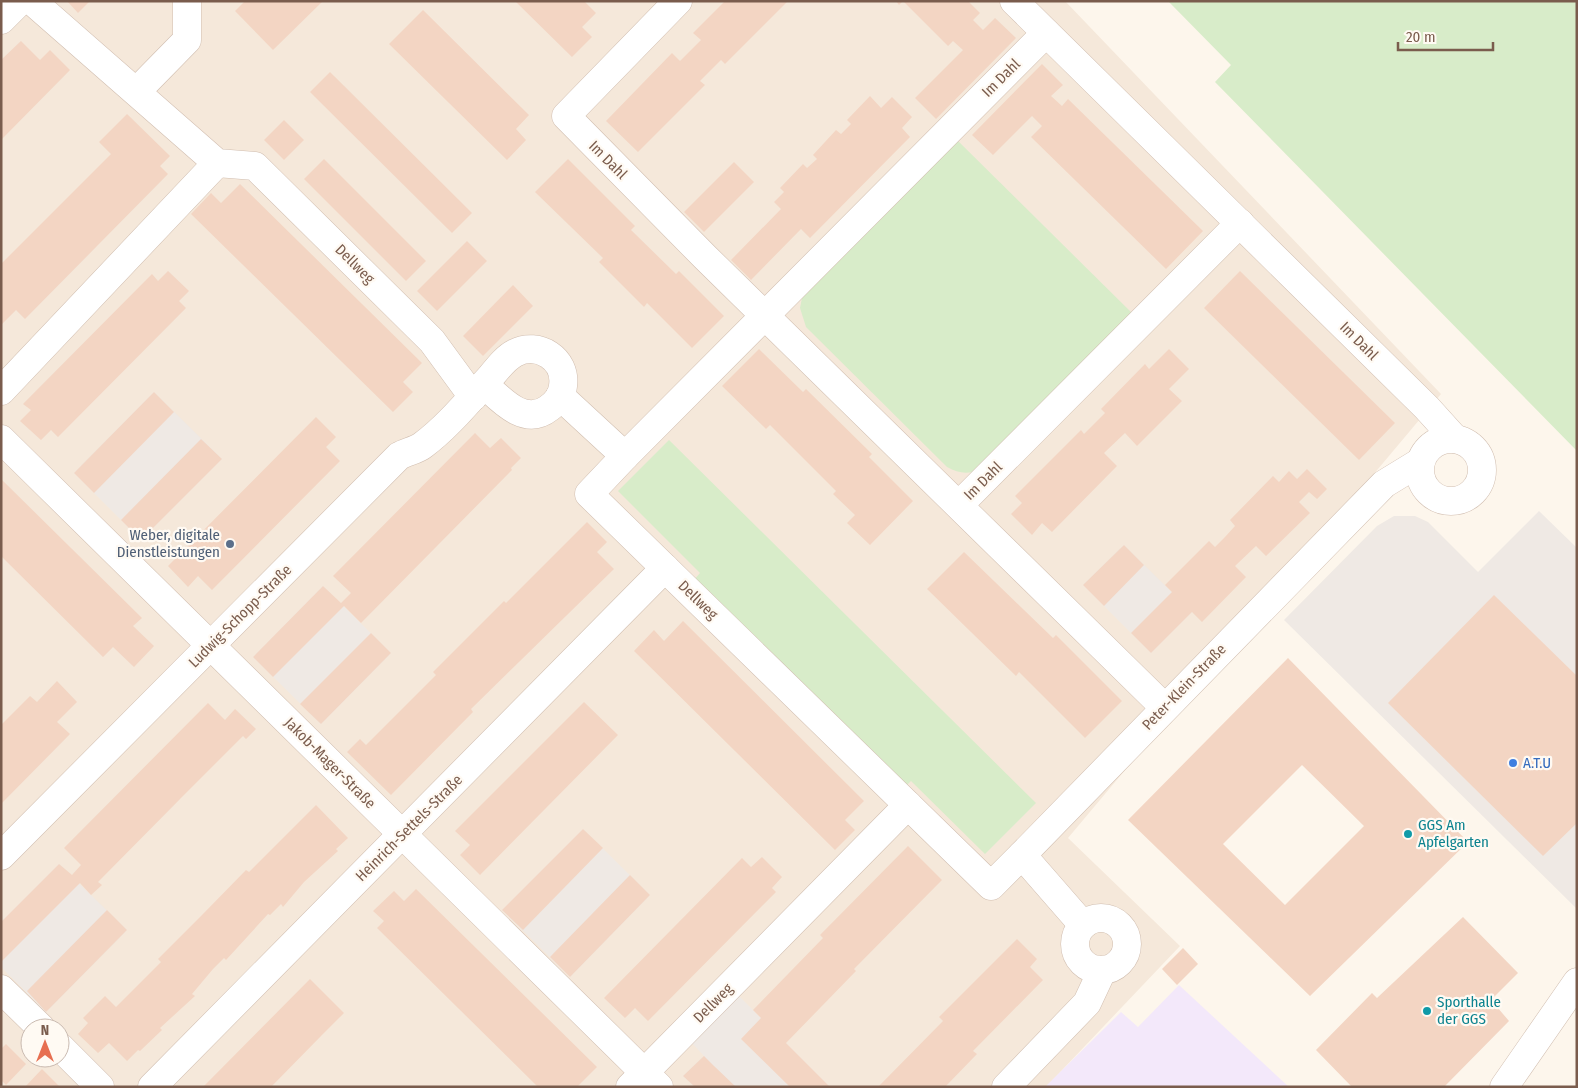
<svg xmlns="http://www.w3.org/2000/svg" width="1578" height="1088" font-family="'Fira Sans Condensed',sans-serif">
  <style>
    .residential { fill: #f5e8da; fill-rule: evenodd }
    .industrial { fill: #efe9e4 }
    .education { fill: #f3e8fa }
    .green { fill: #d8ecc9 }
    .building { fill: #f3d5c3; fill-rule: evenodd }
    .lines { fill: none; stroke-linecap: round; stroke-linejoin: round }
    .minor-casing { stroke: #d1beb0; stroke-width: 29 }
    .minor { stroke: #fff; stroke-width: 28 }
    .service-dot { fill: #5c6f8a; stroke: #fffaf3; stroke-width: 2 }
    .shop-dot { fill: #3f7fe0; stroke: #fffaf3; stroke-width: 2 }
    .culture-dot { fill: #0f9aa8; stroke: #fffaf3; stroke-width: 2 }
    .labels { text-anchor: middle; stroke-width: 4.5; stroke-linejoin: round; paint-order: stroke }
    .street-label { font-size: 15px; fill: #7a5c4d; stroke: #fffaf3 }
    .service-label { font-size: 15px; fill: #4e5e75; stroke: #fffaf3; text-anchor: end }
    .shop-label { font-size: 15px; fill: #366cbe; stroke: #fffaf3; text-anchor: start }
    .culture-label { font-size: 15px; fill: #0d838f; stroke: #fffaf3; text-anchor: start }
  </style>
  <rect width="100%" height="100%" fill="#fdf6ec"/>
  <path class="residential" d="M 1,1 L 1065,1 L 1441,394 L 1068,838 L 1180,946 L 1046,1087 L 1,1087 ZM 30,1028 L 60,1028 L 60,1058 L 30,1058 Z"/>
  <g class="industrial">
    <polygon points="154,392 222,459 141,540 74,473"/>
    <polygon points="1539,511 1577,548 1577,909 1284,620 1377,526 1394,516 1415,516 1428,522 1478,572"/>
    <polygon points="1124,545 1192,612 1151,653 1083,585"/>
    <polygon points="323,586 391,653 321,724 253,657"/>
    <polygon points="583,829 650,895 570,977 502,910"/>
    <polygon points="59,864 127,930 46,1012 1,967 1,922"/>
    <polygon points="737,994 830,1087 695,1087 683,1076 704,1056 690,1041"/>
  </g>
  <polygon class="education" points="1179,985 1289,1087 1045,1087 1121,1012 1138,1027"/>
  <g class="green">
    <polygon points="1168,1 1577,1 1577,451 1215,82 1231,65"/>
    <path d="M 956,139 L 1134,315 L 978,471 C 965,474 958,473 947,467 L 806,327 L 800,308 L 802,298 Z"/>
    <polygon points="669,440 1036,803 985,854 911,781 903,789 693,581 700,573 618,491"/>
  </g>
  <g class="building">
    <polygon points="67,1 90,1 78,13"/>
    <polygon points="245,1 323,1 273,50 235,11"/>
    <polygon points="515,1 584,1 596,13 582,27 592,37 572,57"/>
    <polygon points="725,1 788,1 725,64 721,60 700,81 705,85 638,152 606,121 672,53 680,61 701,40 693,33"/>
    <polygon points="896,1 968,1 980,13 973,20 983,30 995,18 1016,38 936,119 915,98 963,50 953,41 948,46 903,1 899,5"/>
    <polygon points="423,10 529,115 516,129 526,140 507,160 389,44"/>
    <polygon points="21,41 40,60 50,50 70,70 1,140 1,60"/>
    <polygon points="1042,64 1063,85 1051,96 1062,106 1068,99 1203,231 1166,269 1031,137 1042,126 1032,116 993,155 972,135"/>
    <polygon points="330,72 472,213 452,233 310,92"/>
    <polygon points="870,96 881,108 892,97 912,117 902,128 910,137 810,238 801,229 751,280 731,260 781,209 774,202 784,192 780,188 803,164 807,168 817,159 813,155 836,130 841,134 851,124 847,120"/>
    <polygon points="127,114 170,156 160,166 168,174 25,319 16,310 1,325 1,264 111,154 99,142"/>
    <polygon points="284,120 304,140 284,160 264,140"/>
    <polygon points="324,159 426,261 406,281 304,179"/>
    <polygon points="568,159 635,226 631,230 676,274 679,271 724,316 692,348 647,303 644,307 599,262 603,258 535,192"/>
    <polygon points="734,162 754,182 704,232 684,212"/>
    <polygon points="240,184 422,363 403,382 413,392 393,412 191,214 211,193 221,203"/>
    <polygon points="467,241 487,261 437,311 417,291"/>
    <polygon points="168,271 189,291 179,301 186,308 58,437 51,430 41,440 20,421 31,410 23,404 152,274 158,281"/>
    <polygon points="1240,271 1395,423 1359,460 1204,308"/>
    <polygon points="513,285 533,306 483,356 463,336"/>
    <polygon points="759,349 803,392 806,389 872,454 869,457 913,501 870,545 847,523 855,515 833,494 836,491 770,425 766,429 722,386"/>
    <polygon points="1169,349 1189,369 1169,389 1182,401 1137,446 1125,433 1104,453 1117,466 1052,532 1042,523 1032,535 1011,514 1022,503 1015,496 1081,430 1084,434 1105,413 1101,409 1145,364 1149,369"/>
    <polygon points="154,392 174,412 94,493 74,473"/>
    <polygon points="316,417 336,437 326,447 340,461 212,590 198,576 188,587 168,566"/>
    <polygon points="475,433 490,448 501,438 521,458 511,468 512,470 361,623 344,606 273,677 253,657 323,586 341,603 351,593 333,576"/>
    <polygon points="201,439 222,459 141,540 121,520"/>
    <polygon points="1307,469 1327,489 1317,499 1309,492 1299,502 1310,513 1266,556 1256,546 1235,566 1246,577 1202,622 1192,612 1151,653 1131,633 1172,592 1165,585 1209,541 1215,547 1225,537 1235,526 1230,520 1273,476 1279,482 1289,471 1297,479"/>
    <polygon points="1,479 142,618 133,626 154,646 134,667 113,647 103,657 1,556"/>
    <polygon points="587,522 607,542 597,552 614,569 471,709 473,712 391,795 347,752 360,739 366,745 436,675 433,672 504,601 506,603"/>
    <polygon points="1124,545 1144,565 1104,606 1083,585"/>
    <polygon points="964,552 1053,638 1056,635 1122,701 1085,738 1019,672 1016,676 927,589"/>
    <polygon points="1494,595 1577,676 1577,823 1543,856 1388,703"/>
    <polygon points="683,621 864,801 845,820 855,830 835,850 634,651 654,630 664,641"/>
    <polygon points="371,633 391,653 321,724 300,704"/>
    <path d="M 1288,658 L 1468,842 L 1310,996 L 1128,820 ZM 1302,765 L 1364,826 L 1285,905 L 1223,844 Z"/>
    <polygon points="57,681 77,702 57,722 70,734 1,804 1,725 30,696 37,702"/>
    <polygon points="584,702 618,735 480,875 460,855 470,845 455,831"/>
    <polygon points="208,703 225,720 235,709 256,729 246,739 243,736 181,798 98,882 102,885 91,895 80,883 1,962 1,922 59,864 72,875 81,865 64,848"/>
    <polygon points="316,805 348,838 336,849 338,851 304,882 283,907 281,904 270,915 268,914 226,960 224,958 213,969 192,994 195,996 160,1028 162,1030 140,1051 138,1050 127,1061 109,1043 98,1053 78,1034 88,1023 83,1018 105,996 116,1007 161,962 158,959 202,915 246,870 249,872"/>
    <polygon points="583,829 603,848 523,930 502,910"/>
    <polygon points="908,846 942,880 854,969 856,971 786,1043 830,1087 790,1087 741,1039 761,1018 753,1010 823,938 820,935"/>
    <polygon points="762,857 782,877 772,888 776,892 648,1021 635,1008 625,1018 604,998 742,858 751,867"/>
    <polygon points="630,875 650,895 570,977 550,957"/>
    <polygon points="416,889 597,1067 577,1087 538,1087 377,928 384,921 373,911 394,891 404,901"/>
    <polygon points="107,910 127,930 46,1012 27,991"/>
    <polygon points="1463,917 1518,973 1491,1000 1509,1021 1444,1087 1352,1087 1316,1050 1372,993 1377,998"/>
    <polygon points="1017,939 1037,959 1030,967 1043,980 973,1051 977,1054 945,1087 878,1087 943,1021 939,1017"/>
    <polygon points="1183,948 1198,964 1177,985 1162,969"/>
    <polygon points="310,979 344,1013 322,1035 271,1087 203,1087"/>
    <polygon points="6,1044 26,1064 6,1085 1,1080 1,1049"/>
    <polygon points="704,1056 714,1066 736,1087 695,1087 683,1076"/>
    <polygon points="42,1069 60,1087 25,1087"/>
  </g>
  <g class="lines">
    <defs>
      <g id="minor">
        <polyline points="32,1 217,163 255,166 432,341 473,397"/>
        <polyline points="678,1 566,116 705,257 1164,707"/>
        <polyline points="1014,1 1427,408 1455,439"/>
        <polyline points="1,20 20,1"/>
        <polyline points="137,91 187,40 187,1"/>
        <polyline points="1,391 217,163"/>
        <polyline points="560,396 625,456 589,494 991,886 1022,855"/>
        <circle cx="1451" cy="470" r="31"/>
        <polyline points="1,439 659,1087"/>
        <polyline points="625,456 1046,33"/>
        <polyline points="959,505 1240,223"/>
        <path d="M 1,856 L 399,456 C 406,452 417,450 423,445 C 446,428 466,404 485,383 C 494,374 503,359 515,353 C 538,341 567,359 563,386 C 562,395 556,403 549,408 C 525,427 501,400 484,384"/>
        <circle cx="1101" cy="944" r="26"/>
        <polyline points="1083,925 1022,855 1384,484 1420,462"/>
        <polyline points="1,989 41,1028"/>
        <polyline points="60,1047 100,1087"/>
        <polyline points="152,1087 665,568"/>
        <polyline points="630,1087 908,805"/>
        <polyline points="1006,1087 1087,1003 1102,971"/>
        <polyline points="1504,1087 1577,982"/>
      </g>
    </defs>
    <use href="#minor" class="minor-casing"/>
    <use href="#minor" class="minor"/>
  </g>
  <circle class="service-dot" cx="230" cy="544" r="5"/>
  <circle class="shop-dot" cx="1513" cy="763" r="5"/>
  <g class="culture-dot">
    <circle cx="1408" cy="834" r="5"/>
    <circle cx="1427" cy="1011" r="5"/>
  </g>
  <g class="labels">
    <g class="street-label">
      <text transform="translate(1001 78) rotate(-45)" y="5">Im Dahl</text>
      <text transform="translate(608 160) rotate(45)" y="5">Im Dahl</text>
      <text transform="translate(355 264) rotate(45)" y="5">Dellweg</text>
      <text transform="translate(1359 341) rotate(45)" y="5">Im Dahl</text>
      <text transform="translate(983 481) rotate(-45)" y="5">Im Dahl</text>
      <text transform="translate(698 600) rotate(44)" y="5">Dellweg</text>
      <text transform="translate(240 616) rotate(-45)" y="5">Ludwig-Schopp-Straße</text>
      <text transform="translate(1184 687) rotate(-46)" y="5">Peter-Klein-Straße</text>
      <text transform="translate(330 763) rotate(45)" y="5">Jakob-Mager-Straße</text>
      <text transform="translate(409 828) rotate(-45)" y="5">Heinrich-Settels-Straße</text>
      <text transform="translate(713 1003) rotate(-45)" y="5">Dellweg</text>
    </g>
    <g class="service-label">
      <text x="220" y="540">Weber, digitale<tspan x="220" dy="17">Dienstleistungen</tspan></text>
    </g>
    <g class="shop-label">
      <text x="1523" y="768">A.T.U</text>
    </g>
    <g class="culture-label">
      <text x="1418" y="830">GGS Am<tspan x="1418" dy="17">Apfelgarten</tspan></text>
      <text x="1437" y="1007">Sporthalle<tspan x="1437" dy="17">der GGS</tspan></text>
    </g>
  </g>
  <rect width="1578" height="1088" fill="none" stroke="#7a5c4d" stroke-width="5"/>
  <g transform="translate(45 1043)"><circle r="24" fill="#fffaf3" stroke="#cabbb1"/>
  <path d="M0-4L9 19L0 12L-9 19Z" fill="#e76f51"/>
  <text y="-8" font-size="14" font-weight="bold" text-anchor="middle" fill="#7a5c4d">N</text>
  </g>
  <path d="M1398 42v8h95v-8" fill="none" stroke="#7a5c4d" stroke-width="2.5"/>
  <text x="1406" y="42" font-size="15" fill="#7a5c4d" stroke="#fffaf3" stroke-width="4" paint-order="stroke">20 m</text>
</svg>
